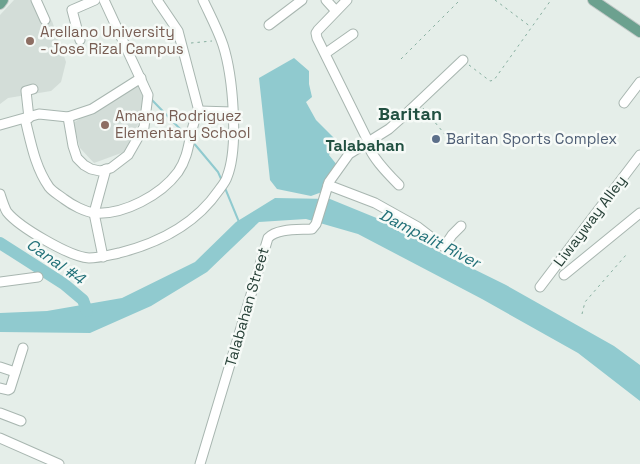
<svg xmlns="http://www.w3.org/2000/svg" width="640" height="464" font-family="'Space Grotesk',sans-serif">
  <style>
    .built { fill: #d3ddd8 }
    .water { fill: #90cacf }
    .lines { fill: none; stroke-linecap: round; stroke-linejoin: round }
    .stream { stroke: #90cacf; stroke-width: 2 }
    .river { stroke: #90cacf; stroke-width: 12 }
    .minor-casing { stroke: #a8b6b0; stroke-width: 11 }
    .major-casing { stroke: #c2c9c7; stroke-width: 12 }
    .path { stroke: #87afa0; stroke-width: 1; stroke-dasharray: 2.5 4; stroke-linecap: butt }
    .minor { stroke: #fff; stroke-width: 9 }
    .major { stroke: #6ca18f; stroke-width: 10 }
    .education-dot { fill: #8d6e63; stroke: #f6faf7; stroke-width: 2 }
    .service-dot { fill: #5c6f8a; stroke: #f6faf7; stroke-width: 2 }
    .labels { text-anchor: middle; stroke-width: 5; stroke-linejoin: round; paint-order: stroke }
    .education-label { font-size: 15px; fill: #785e54; stroke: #f6faf7; text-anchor: start }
    .service-label { font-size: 15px; fill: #4e5e75; stroke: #f6faf7; text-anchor: start }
    .street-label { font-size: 15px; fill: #253f36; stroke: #f6faf7 }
    .neighbourhood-label { font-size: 16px; font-weight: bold; fill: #215041; stroke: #f6faf7 }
    .water-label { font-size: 16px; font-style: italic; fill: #217078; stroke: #f6faf7 }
    .quarter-label { font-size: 18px; font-weight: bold; fill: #215041; stroke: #f6faf7 }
  </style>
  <rect width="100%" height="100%" fill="#e5eee9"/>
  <g class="built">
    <polygon points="14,0 32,0 52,21 66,62 61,82 51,91 8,98 0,104 0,15"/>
    <polygon points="134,84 140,85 146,101 137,127 124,152 94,163 80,148 73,123"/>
  </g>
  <g class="water">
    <polygon points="294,58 309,71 309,84 312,97 306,102 316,120 337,141 329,155 337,165 322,192 311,196 277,189 270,180 259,78"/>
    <polygon points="275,198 330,199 401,228 441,253 506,285 614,346 640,365 640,401 578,353 482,299 358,234 306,219 259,222 207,272 151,306 90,333 0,332 0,313 47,311 122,298 195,262 236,222"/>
  </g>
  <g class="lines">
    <g class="stream">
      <polyline points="151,99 186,135"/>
      <polyline points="192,141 218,172 222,181"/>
      <polyline points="225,188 239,222"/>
    </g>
    <polyline class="river" points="0,243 64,284 83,300 87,311"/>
    <defs>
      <g id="minor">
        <polyline points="36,0 45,20"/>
        <polyline points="157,0 178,31 199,111"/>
        <polyline points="326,0 336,11"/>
        <path d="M 347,0 L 318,30 L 316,33 L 317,38 L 367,139 C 367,153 389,175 399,185"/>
        <polyline points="269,25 302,0"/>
        <polyline points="80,40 72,10 95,0"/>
        <polyline points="326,53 353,34"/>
        <polyline points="624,103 640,82"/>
        <polyline points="199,111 233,112"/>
        <polyline points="68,117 73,146 77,158 84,165 91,169 100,171 111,168 128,155 144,127 148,95 104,0"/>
        <polyline points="29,118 26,91 33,89"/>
        <path d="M 25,119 C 31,143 35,167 49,187 C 53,192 59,195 64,199 C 72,205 85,212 95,213 C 124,215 161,195 178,172 C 192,152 188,129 199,111"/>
        <polyline points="0,125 39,114 68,117 92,109 141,78"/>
        <polyline points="328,185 375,203 418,227 444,247 452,235 461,226"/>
        <path d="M 0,194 C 2,200 4,207 7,212 C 19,227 70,257 89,258 C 99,258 109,255 119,253 C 159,243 195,225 219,190 C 222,186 226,181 227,177 C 239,147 233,76 223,45 C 218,30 210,15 203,0"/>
        <polyline points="103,257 94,213 106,169"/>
        <polyline points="564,275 640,213"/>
        <polyline points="0,282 38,277"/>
        <polyline points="540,287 640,155"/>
        <polyline points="0,367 15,372"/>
        <polyline points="0,388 8,390 10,389 23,348"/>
        <polyline points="0,413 21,421"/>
        <polyline points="0,438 59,464"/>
        <path d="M 200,464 L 268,238 C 277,228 299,230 312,229 L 316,224 L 329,182 L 349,154 L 389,129 L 407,113 L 463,60"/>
      </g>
      <g id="major">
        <polyline points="593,0 640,32"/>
        <polyline points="0,4 3,0"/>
      </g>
    </defs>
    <use href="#minor" class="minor-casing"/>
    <use href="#major" class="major-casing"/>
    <g class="path">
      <polyline points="495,0 531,27"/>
      <polyline points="191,43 212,41"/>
      <polyline points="401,59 460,0"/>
      <polyline points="469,65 490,81 494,80 551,0"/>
      <polyline points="423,108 453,144"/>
      <polyline points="582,314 585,302 626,255"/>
    </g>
    <use href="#minor" class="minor"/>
    <use href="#major" class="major"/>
  </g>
  <g class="education-dot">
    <circle cx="30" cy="41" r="5"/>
    <circle cx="105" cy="125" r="5"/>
  </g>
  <circle class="service-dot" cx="436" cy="139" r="5"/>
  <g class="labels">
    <g class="education-label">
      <text x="40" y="37">Arellano University<tspan x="40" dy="17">- Jose Rizal Campus</tspan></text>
      <text x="115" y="121">Amang Rodriguez<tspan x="115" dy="17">Elementary School</tspan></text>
    </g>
    <g class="service-label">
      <text x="446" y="144">Baritan Sports Complex</text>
    </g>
    <g class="street-label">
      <text transform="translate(590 221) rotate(-53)" y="5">Liwayway Alley</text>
      <text transform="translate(247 307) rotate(-74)" y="5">Talabahan Street</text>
    </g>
    <g class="neighbourhood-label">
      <text x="365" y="151">Talabahan</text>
    </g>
    <g class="water-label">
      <text transform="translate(430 238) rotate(27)" y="6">Dampalit River</text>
      <text transform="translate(56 261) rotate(35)" y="6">Canal #4</text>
    </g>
    <g class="quarter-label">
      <text x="410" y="120">Baritan</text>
    </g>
  </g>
</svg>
